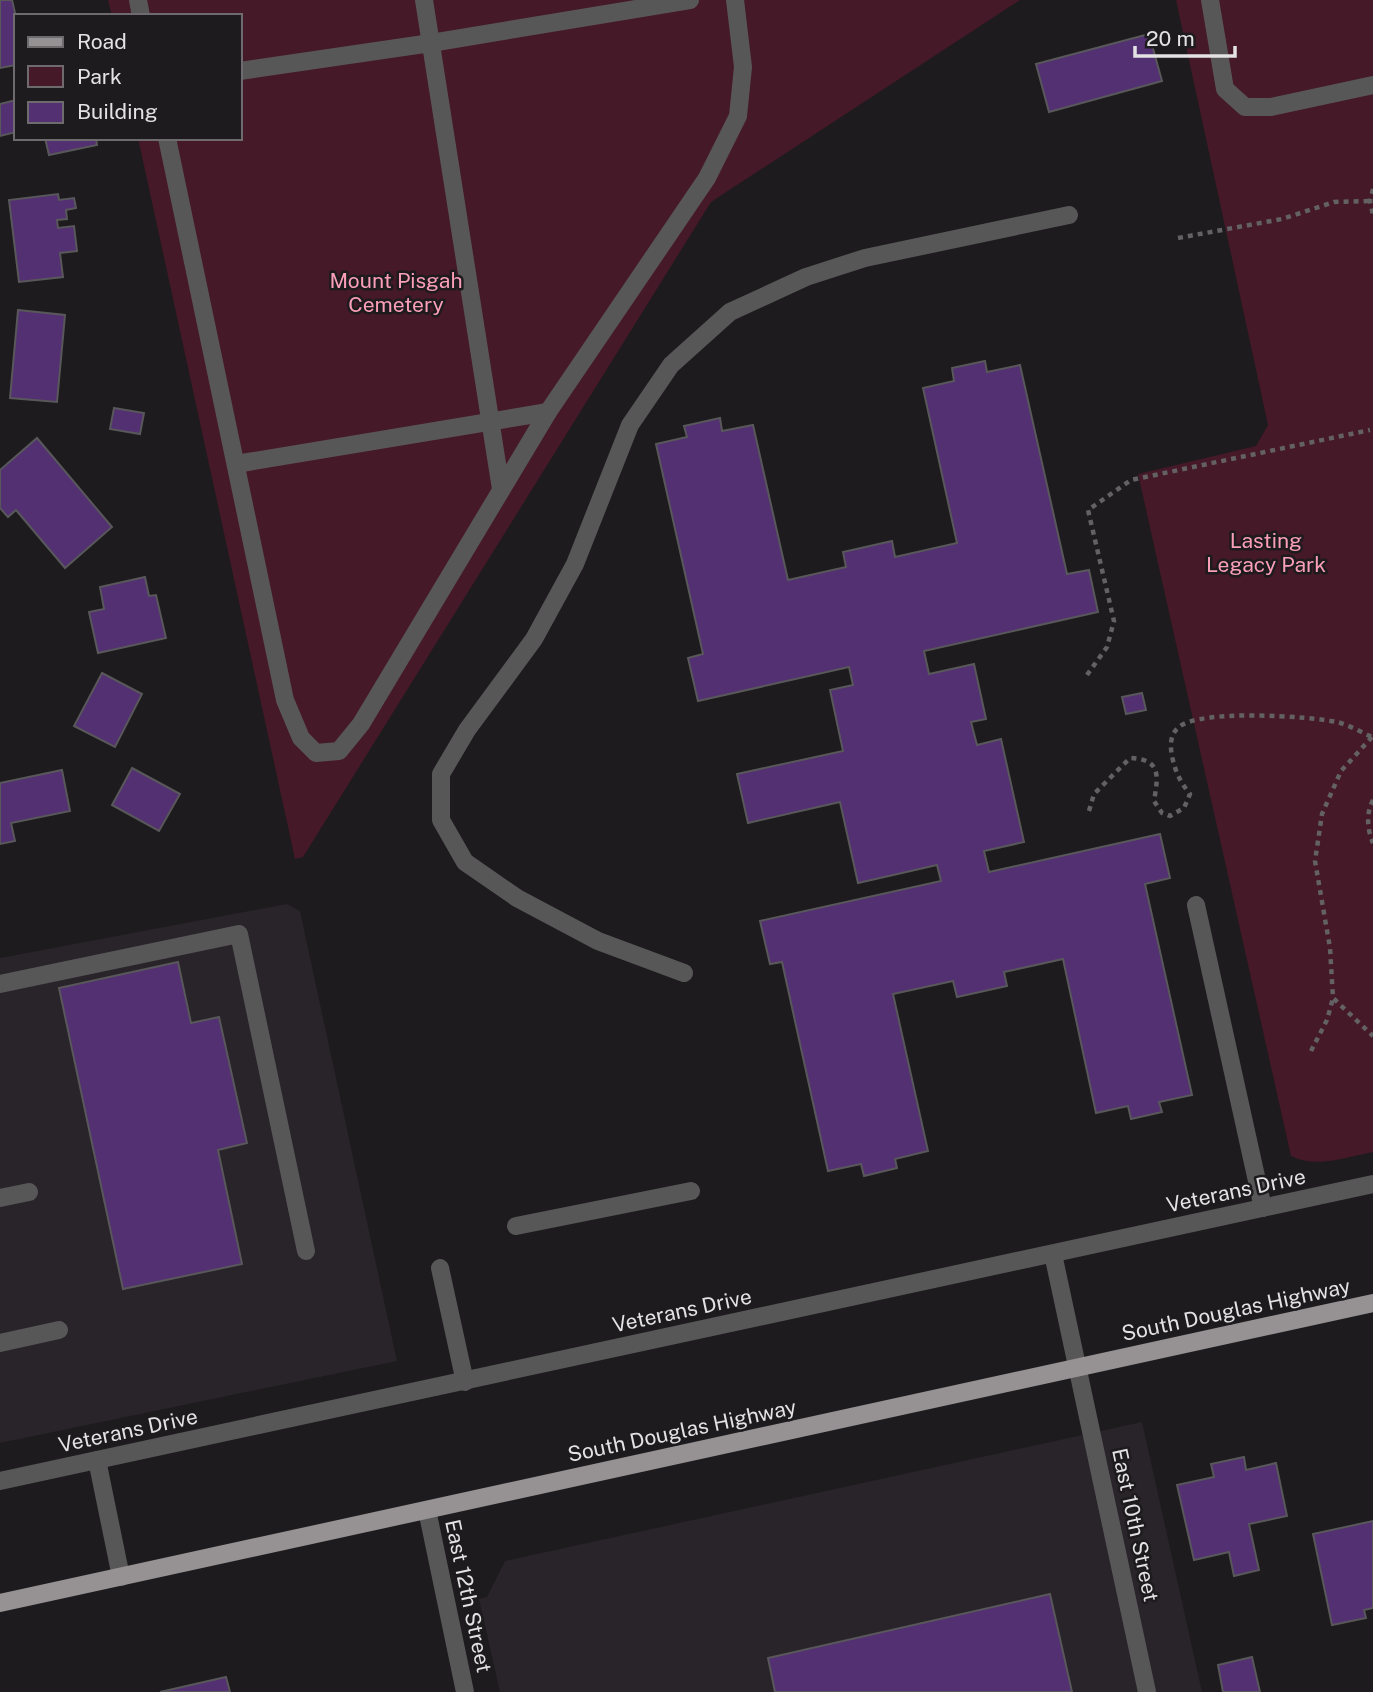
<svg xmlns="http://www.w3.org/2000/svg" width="1373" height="1692" font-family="'Public Sans',sans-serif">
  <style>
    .built { fill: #29232a }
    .green { fill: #451927 }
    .building { fill: #533072; stroke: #58575a; stroke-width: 2 }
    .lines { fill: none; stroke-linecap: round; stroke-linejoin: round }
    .path { stroke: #636163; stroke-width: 4.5; stroke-dasharray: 5 5; stroke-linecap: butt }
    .service { stroke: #585758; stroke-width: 18 }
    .minor { stroke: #585758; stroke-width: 18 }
    .primary { stroke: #969294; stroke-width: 18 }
    .labels { text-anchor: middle; stroke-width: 5; stroke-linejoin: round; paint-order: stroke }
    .park-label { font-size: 21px; fill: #fb9fb9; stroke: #1d1b1d }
    .street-label { font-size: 21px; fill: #e4e2e4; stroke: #1d1b1d }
  </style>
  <rect width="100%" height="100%" fill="#1d1b1d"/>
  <g class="built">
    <polygon points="287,904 300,911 397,1361 0,1443 0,958"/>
    <polygon points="1142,1422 1202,1692 500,1692 479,1599 487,1597 505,1561"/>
  </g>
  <g class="green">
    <polygon points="108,0 1020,0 711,202 303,857 295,859 138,138 240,138 240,16 112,16"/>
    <path d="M 1176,0 L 1373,0 L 1373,1152 C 1346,1157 1317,1169 1291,1156 L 1138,474 L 1256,446 L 1268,425 Z"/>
  </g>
  <g class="building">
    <polygon points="0,0 12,0 16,17 16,65 0,68"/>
    <polygon points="1149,34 1162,81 1049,112 1036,64"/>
    <polygon points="16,100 16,132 0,136 0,104"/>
    <polygon points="45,138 96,138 97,145 49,155"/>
    <polygon points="58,194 59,200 74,198 76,208 66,210 67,219 57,220 58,228 74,226 77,251 60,253 63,277 19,282 9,200"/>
    <polygon points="18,310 65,315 57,402 10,398"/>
    <polygon points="985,361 987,372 1020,365 1067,574 1089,570 1098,612 924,651 929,674 974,664 986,719 971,722 977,745 1001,739 1024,842 984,851 989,872 1160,834 1170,878 1145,884 1192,1095 1159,1102 1162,1112 1131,1119 1128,1106 1096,1113 1063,959 1004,972 1007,986 957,997 953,981 893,994 928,1151 895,1159 897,1168 864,1176 861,1164 828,1171 782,962 770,964 760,921 941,881 937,865 858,883 840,802 748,823 737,774 843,751 830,690 853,685 849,667 698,701 688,658 703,654 656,444 687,437 684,426 720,418 722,431 753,425 788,580 846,567 843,552 892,541 895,557 957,543 923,388 954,381 952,368"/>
    <polygon points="114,408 144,413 140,434 110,429"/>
    <polygon points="37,438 112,527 65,568 16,510 8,517 0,508 0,470"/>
    <polygon points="145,577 149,596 156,595 166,638 98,653 89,612 104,609 100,587"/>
    <polygon points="102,673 142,694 115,747 74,726"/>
    <polygon points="1142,693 1146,710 1126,714 1122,697"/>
    <polygon points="132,768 180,794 159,831 112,805"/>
    <polygon points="62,770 70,811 11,823 15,841 0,844 0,783"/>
    <polygon points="178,962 191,1023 219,1017 247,1143 218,1150 242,1264 123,1289 59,988"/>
    <polygon points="1244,1457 1246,1470 1276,1463 1287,1516 1249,1524 1259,1570 1234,1576 1229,1552 1194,1560 1177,1485 1214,1477 1211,1464"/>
    <polygon points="1373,1521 1373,1608 1364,1610 1366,1618 1332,1625 1313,1534"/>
    <polygon points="1050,1594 1072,1692 775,1692 768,1658"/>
    <polygon points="1252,1657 1260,1692 1223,1692 1218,1665"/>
    <polygon points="226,1677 230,1692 160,1692"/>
  </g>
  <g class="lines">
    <g class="path">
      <polyline points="1373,189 1370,201 1373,215"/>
      <polyline points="1178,238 1282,219 1334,202 1370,201"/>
      <polyline points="1087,675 1107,647 1114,621 1088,510 1131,480 1370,430"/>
      <polyline points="1372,737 1341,771 1322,814 1315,861 1330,948 1333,998 1373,1036"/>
      <path d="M 1373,800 C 1366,813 1367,829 1373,843"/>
      <path d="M 1089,811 L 1094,794 L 1130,758 C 1162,759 1158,777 1154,801 L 1162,813 L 1170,816 L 1184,808 L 1190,794 C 1180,782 1175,771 1172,756 C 1170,746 1170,734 1179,727 C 1200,709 1308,716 1337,722 C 1349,725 1361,732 1372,737 L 1373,734"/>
      <polyline points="1311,1051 1327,1020 1333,998"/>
    </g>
    <g class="service">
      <polyline points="138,0 141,16"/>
      <polyline points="424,0 501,489"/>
      <polyline points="1210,0 1225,89 1245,107 1271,107 1373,85"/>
      <polyline points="240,71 431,43 690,0"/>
      <polyline points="167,138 285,700 301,738 316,753 339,751 361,724 548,412 707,178 738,116 743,67 735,0"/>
      <polyline points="236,464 548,412"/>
      <polyline points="1196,905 1263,1208"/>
      <polyline points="684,973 598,941 517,898 465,862 441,820 441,774 467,730 534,639 575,564 630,425 671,365 730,312 806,277 865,258 1069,215"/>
      <polyline points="0,984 239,934 306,1251"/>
      <polyline points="0,1198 29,1192"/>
      <polyline points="516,1226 691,1191"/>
      <polyline points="440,1268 465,1382"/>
      <polyline points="0,1343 59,1330"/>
    </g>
    <g class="minor">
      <polyline points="1053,1254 1147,1692"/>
      <polyline points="97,1460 121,1577"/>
      <polyline points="0,1481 1373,1184"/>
      <polyline points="427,1510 465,1692"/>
    </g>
    <polyline class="primary" points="0,1603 1373,1303"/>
  </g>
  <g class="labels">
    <g class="park-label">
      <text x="396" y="288">Mount Pisgah<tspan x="396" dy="24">Cemetery</tspan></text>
      <text x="1266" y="548">Lasting<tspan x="1266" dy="24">Legacy Park</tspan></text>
    </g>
    <g class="street-label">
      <text transform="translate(1236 1191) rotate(-12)" y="7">Veterans Drive</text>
      <text transform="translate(1236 1310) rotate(-12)" y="7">South Douglas Highway</text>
      <text transform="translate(682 1311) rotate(-12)" y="7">Veterans Drive</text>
      <text transform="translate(128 1431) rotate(-12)" y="7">Veterans Drive</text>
      <text transform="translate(682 1431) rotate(-12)" y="7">South Douglas Highway</text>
      <text transform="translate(1135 1525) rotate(78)" y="7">East 10th Street</text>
      <text transform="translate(468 1596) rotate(78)" y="7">East 12th Street</text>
    </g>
  </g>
  <rect x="14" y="14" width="228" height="126" fill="#1d1b1d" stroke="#6d6b6d" stroke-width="2"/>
  <rect x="28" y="37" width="35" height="10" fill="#969294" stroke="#6d6b6d" stroke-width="2"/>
  <text x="77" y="49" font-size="21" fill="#e4e2e4">Road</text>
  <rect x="28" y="66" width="35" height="21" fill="#451927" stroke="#6d6b6d" stroke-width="2"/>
  <text x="77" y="84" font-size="21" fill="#e4e2e4">Park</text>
  <rect x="28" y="102" width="35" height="21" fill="#533072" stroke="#6d6b6d" stroke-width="2"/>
  <text x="77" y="119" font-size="21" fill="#e4e2e4">Building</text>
  <path d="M1135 46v10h100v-10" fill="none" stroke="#e4e2e4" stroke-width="3.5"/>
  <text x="1146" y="46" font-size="21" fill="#e4e2e4" stroke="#1d1b1d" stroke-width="5" paint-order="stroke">20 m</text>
</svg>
